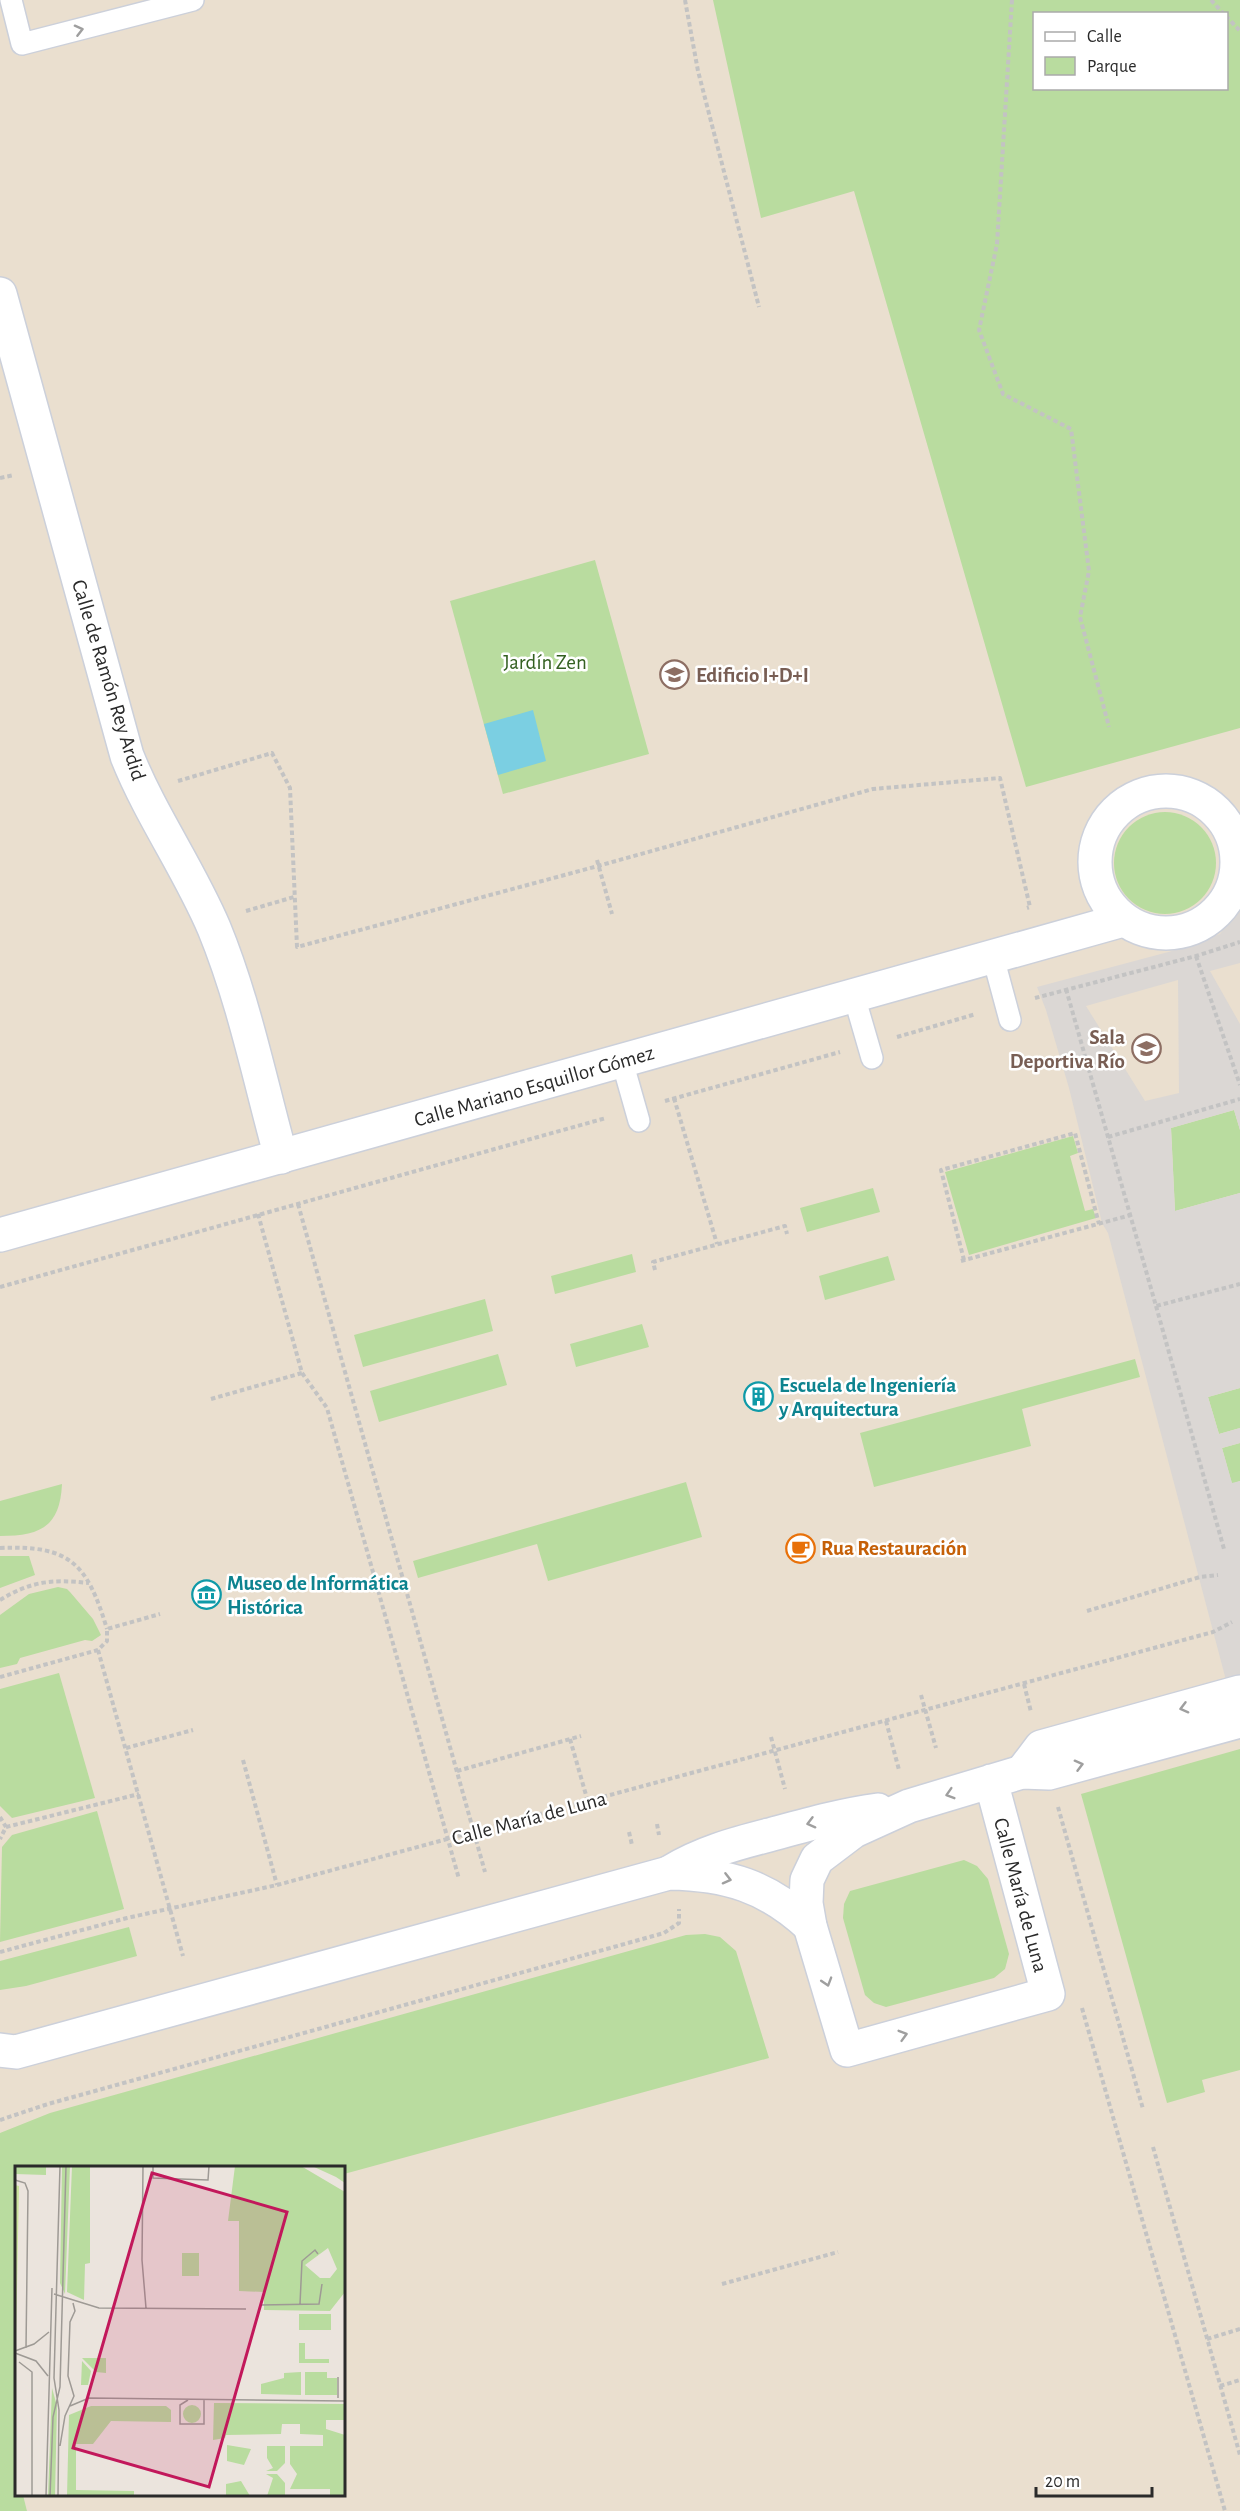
<svg xmlns="http://www.w3.org/2000/svg" width="1240" height="2511" font-family="'Alegreya Sans',sans-serif">
  <style>
    .education { fill: #eadfcf; fill-rule: evenodd }
    .green { fill: #b9dc9f; fill-rule: evenodd }
    .plaza { fill: #dbd7d4; fill-rule: evenodd }
    .water { fill: #7bcfe2 }
    .lines { fill: none; stroke-linecap: round; stroke-linejoin: round }
    .service-casing { stroke: #ccd0da; stroke-width: 24 }
    .minor-casing { stroke: #ccd0da; stroke-width: 36 }
    .path { stroke: #c3c3c3; stroke-width: 4; stroke-dasharray: 4.5 3; stroke-linecap: butt }
    .service { stroke: #fff; stroke-width: 21 }
    .minor { stroke: #fff; stroke-width: 33 }
    .oneway { stroke: #9f9f9f }
    .labels { text-anchor: middle; stroke-width: 5; stroke-linejoin: round; paint-order: stroke }
    .park-label { font-size: 21px; fill: #346021; stroke: #fff }
    .education-label { font-size: 21px; font-weight: bold; fill: #785e54; stroke: #fff; text-anchor: start }
    .street-label { font-size: 21px; fill: #2a2a2a; stroke: #fff }
    .culture-label { font-size: 21px; font-weight: bold; fill: #0d838f; stroke: #fff; text-anchor: start }
    .food-label { font-size: 21px; font-weight: bold; fill: #c56008; stroke: #fff; text-anchor: start }
    .inset-road { fill: none; stroke: #9e9a95; stroke-width: 1.5 }
    .view { fill: #c2185b; fill-opacity: 0.15; stroke: #c2185b; stroke-width: 3 }
    .inset-edge { fill: none; stroke: #2a2a2a; stroke-width: 3 }
  </style>
  <rect width="100%" height="100%" fill="#ebe4dd"/>
  <path class="education" d="M 0,0 L 1240,0 L 1240,2511 L 27,2511 L 23,2495 L 344,2494 L 344,2168 L 16,2168 L 16,2473 L 0,2404 ZM 1034,14 L 1226,14 L 1226,88 L 1034,88 Z"/>
  <g class="green">
    <path d="M 713,0 L 1240,0 L 1240,728 L 1026,787 L 854,191 L 761,218 ZM 1034,14 L 1226,14 L 1226,88 L 1034,88 Z"/>
    <polygon points="595,560 649,754 503,794 450,601"/>
    <circle cx="1165" cy="863" r="51"/>
    <polygon points="1234,1110 1240,1130 1240,1193 1175,1211 1171,1128"/>
    <polygon points="1073,1136 1078,1153 1070,1156 1085,1211 1093,1209 1096,1218 969,1255 945,1172"/>
    <polygon points="873,1188 880,1212 807,1232 800,1208"/>
    <polygon points="632,1254 636,1272 555,1294 551,1276"/>
    <polygon points="888,1256 895,1280 825,1300 819,1276"/>
    <polygon points="485,1299 493,1331 363,1367 354,1335"/>
    <polygon points="642,1324 649,1347 576,1367 570,1344"/>
    <polygon points="498,1354 507,1385 379,1422 370,1391"/>
    <polygon points="1135,1359 1140,1377 1022,1409 1031,1446 874,1487 860,1433"/>
    <polygon points="1240,1388 1240,1428 1219,1434 1208,1397"/>
    <polygon points="1240,1443 1240,1481 1232,1484 1222,1448"/>
    <polygon points="686,1482 702,1537 548,1581 537,1544 418,1578 413,1561"/>
    <path d="M 62,1484 C 60,1527 40,1536 0,1536 L 0,1501 Z"/>
    <polygon points="0,1556 29,1556 35,1575 0,1588"/>
    <polygon points="58,1587 67,1589 70,1592 93,1619 101,1635 92,1641 85,1640 20,1658 17,1664 0,1668 0,1615 29,1594"/>
    <polygon points="59,1673 95,1798 12,1818 0,1806 0,1689"/>
    <polygon points="1240,1749 1240,2070 1202,2080 1205,2092 1167,2103 1081,1794"/>
    <polygon points="97,1811 124,1909 0,1942 2,1847 12,1835"/>
    <polygon points="964,1860 977,1866 988,1879 1009,1954 1005,1969 994,1978 886,2007 874,2003 865,1995 843,1918 844,1904 850,1891"/>
    <polygon points="129,1927 137,1956 26,1986 0,1990 0,1961"/>
    <polygon points="705,1934 720,1937 736,1951 769,2058 344,2174 344,2168 16,2168 16,2494 23,2495 27,2511 0,2511 0,2133 50,2113 686,1935"/>
  </g>
  <path class="plaza" d="M 1240,910 L 1240,963 L 1210,971 L 1240,1024 L 1240,1130 L 1234,1110 L 1171,1128 L 1175,1211 L 1240,1193 L 1240,1388 L 1208,1397 L 1219,1434 L 1240,1428 L 1240,1443 L 1222,1448 L 1232,1483 L 1240,1481 L 1240,1680 L 1227,1684 L 1108,1233 L 1102,1223 L 1069,1088 L 1046,1010 L 1037,987 L 1187,947 L 1220,934 ZM 1178,980 L 1179,1093 L 1145,1101 L 1086,1006 Z"/>
  <polygon class="water" points="533,710 546,761 498,775 484,724"/>
  <g class="lines">
    <defs>
      <g id="service">
        <polyline points="11,0 22,44 193,0"/>
        <polyline points="1238,852 1240,851"/>
        <polyline points="993,957 1010,1020"/>
        <polyline points="854,996 872,1058"/>
        <polyline points="622,1061 639,1121"/>
      </g>
      <g id="minor">
        <path d="M 0,294 L 127,756 C 151,816 189,869 214,928 C 244,1001 260,1081 281,1157"/>
        <circle cx="1166" cy="862" r="71"/>
        <polyline points="0,1235 1123,920"/>
        <polyline points="1022,1772 1041,1747 1240,1692"/>
        <polyline points="991,1781 1048,1994 847,2050 810,1926 806,1903 807,1880 817,1859 854,1831 909,1806 1022,1772 1049,1773 1240,1721"/>
        <path d="M 670,1872 C 701,1853 734,1844 769,1835 C 806,1825 841,1815 878,1810"/>
        <path d="M 0,2050 L 16,2052 L 669,1873 C 727,1874 767,1886 810,1926"/>
      </g>
    </defs>
    <use href="#service" class="service-casing"/>
    <use href="#minor" class="minor-casing"/>
    <g class="path">
      <polyline points="685,0 698,71 759,307"/>
      <polyline points="1012,0 997,244 979,330 1003,394 1071,429 1089,571 1080,617 1109,727"/>
      <polyline points="1211,0 1224,14"/>
      <polyline points="1226,16 1240,31"/>
      <polyline points="0,478 14,475"/>
      <polyline points="178,781 272,753 290,788 297,947 598,866 873,789 1000,778 1030,907 1027,908"/>
      <polyline points="597,860 612,914"/>
      <polyline points="246,911 294,897"/>
      <polyline points="1196,956 1240,1085"/>
      <polyline points="1066,989 1156,1306 1240,1284"/>
      <polyline points="1035,998 1196,956 1240,942"/>
      <polyline points="897,1037 976,1014"/>
      <polyline points="674,1098 717,1244"/>
      <polyline points="665,1101 840,1052"/>
      <polyline points="1108,1137 1240,1099"/>
      <polyline points="298,1204 485,1872"/>
      <polyline points="258,1214 302,1373 327,1408 459,1879"/>
      <polyline points="964,1260 941,1170 1075,1133 1099,1224"/>
      <polyline points="961,1261 1131,1215"/>
      <polyline points="655,1270 653,1262 785,1226 787,1234"/>
      <polyline points="0,1287 606,1118"/>
      <polyline points="1156,1306 1224,1549"/>
      <polyline points="211,1399 302,1373"/>
      <path d="M 0,1548 C 70,1545 87,1563 107,1629"/>
      <path d="M 0,1600 C 31,1581 53,1579 89,1583"/>
      <polyline points="1087,1611 1200,1577 1218,1575"/>
      <polyline points="98,1650 183,1956"/>
      <polyline points="0,1677 98,1650 107,1641 107,1629 160,1614"/>
      <polyline points="1024,1684 1031,1712"/>
      <polyline points="921,1695 936,1748"/>
      <polyline points="886,1721 899,1770"/>
      <polyline points="771,1737 785,1789"/>
      <polyline points="570,1739 588,1802"/>
      <polyline points="126,1748 193,1730"/>
      <polyline points="243,1760 277,1885"/>
      <polyline points="457,1771 581,1736"/>
      <polyline points="1058,1807 1143,2109"/>
      <polyline points="0,1817 6,1827 0,1839"/>
      <polyline points="657,1824 659,1835"/>
      <polyline points="6,1827 139,1794"/>
      <polyline points="629,1832 632,1845"/>
      <polyline points="0,1952 127,1918 277,1885 1213,1632 1232,1622"/>
      <polyline points="1082,2008 1225,2511"/>
      <polyline points="0,2120 48,2104 664,1933 679,1923 679,1909"/>
      <polyline points="1153,2147 1240,2455"/>
      <polyline points="722,2284 838,2252"/>
      <polyline points="1207,2339 1240,2329"/>
      <polyline points="1220,2386 1240,2380"/>
    </g>
    <use href="#service" class="service"/>
    <use href="#minor" class="minor"/>
  </g>
  <defs><path id="oneway-chevron" d="M-2-3.5L2.5 0L-2 3.5" fill="none" stroke-width="1.6" stroke-linecap="round" stroke-linejoin="round" transform="scale(1.5)"/></defs>
  <g class="oneway">
    <use href="#oneway-chevron" transform="translate(79 30) rotate(-14)"/>
    <use href="#oneway-chevron" transform="translate(1184 1708) rotate(165)"/>
    <use href="#oneway-chevron" transform="translate(1079 1765) rotate(-15)"/>
    <use href="#oneway-chevron" transform="translate(950 1794) rotate(163)"/>
    <use href="#oneway-chevron" transform="translate(811 1823) rotate(165)"/>
    <use href="#oneway-chevron" transform="translate(727 1879) rotate(14)"/>
    <use href="#oneway-chevron" transform="translate(827 1982) rotate(73)"/>
    <use href="#oneway-chevron" transform="translate(903 2035) rotate(-16)"/>
  </g>
  <defs>
    <symbol id="university-ring" viewBox="-11 -11 22 22"><circle r="9.5" fill="#fff" stroke="#8d6e63" stroke-width="1.5"/><path d="M0-5L7-2L0 1L-7-2ZM-4 1L0 2.5L4 1V4Q0 6-4 4Z" fill="#8d6e63"/></symbol>
    <symbol id="building-ring" viewBox="-11 -11 22 22"><circle r="9.5" fill="#fff" stroke="#0f9aa8" stroke-width="1.5"/><path d="M-4-6H4V6H1V3H-1V6H-4ZM-2.5-4.3h1.7v1.8h-1.7ZM.8-4.3h1.7v1.8H.8ZM-2.5-1h1.7V.8h-1.7ZM.8-1h1.7V.8H.8Z" fill="#0f9aa8"/></symbol>
    <symbol id="cafe-ring" viewBox="-11 -11 22 22"><circle r="9.5" fill="#fff" stroke="#e8710a" stroke-width="1.5"/><path d="M-5.5-4.5H6V0H3Q3 3.5 0 3.5H-2.5Q-5.5 3.5-5.5 0ZM3-3.2v2h1.7v-2ZM-6 4.5H4V6H-6Z" fill="#e8710a"/></symbol>
    <symbol id="museum-ring" viewBox="-11 -11 22 22"><circle r="9.5" fill="#fff" stroke="#0f9aa8" stroke-width="1.5"/><path d="M0-6L6-3V-2H-6V-3ZM-5-1h2V3h-2ZM-1-1h2V3h-2ZM3-1h2V3H3ZM-6 4H6V6H-6Z" fill="#0f9aa8"/></symbol>
  </defs>
  <g fill-rule="evenodd">
    <use href="#university-ring" x="658" y="658" width="33" height="33"/>
    <use href="#university-ring" x="1130" y="1032" width="33" height="33"/>
    <use href="#building-ring" x="742" y="1380" width="33" height="33"/>
    <use href="#cafe-ring" x="784" y="1532" width="33" height="33"/>
    <use href="#museum-ring" x="190" y="1578" width="33" height="33"/>
  </g>
  <g class="labels">
    <g class="park-label">
      <text x="545" y="669">Jardín Zen</text>
    </g>
    <g class="education-label">
      <text x="696" y="682">Edificio I+D+I</text>
      <text x="1125" y="1044" text-anchor="end">Sala<tspan x="1125" dy="24">Deportiva Río</tspan></text>
    </g>
    <g class="street-label">
      <text transform="translate(109 680) rotate(73)" y="7">Calle de Ramón Rey Ardid</text>
      <text transform="translate(534 1086) rotate(-16)" y="7">Calle Mariano Esquillor Gómez</text>
      <text transform="translate(529 1818) rotate(-15)" y="7">Calle María de Luna</text>
      <text transform="translate(1021 1895) rotate(75)" y="7">Calle María de Luna</text>
    </g>
    <g class="culture-label">
      <text x="779" y="1392">Escuela de Ingeniería<tspan x="779" dy="24">y Arquitectura</tspan></text>
      <text x="227" y="1590">Museo de Informática<tspan x="227" dy="24">Histórica</tspan></text>
    </g>
    <g class="food-label">
      <text x="821" y="1555">Rua Restauración</text>
    </g>
  </g>
  <g transform="translate(15 2166)">
    <rect width="330" height="330" fill="#ebe4dd"/>
    <path d="M 0,0 L 31,0 L 31,9 L 0,8 ZM 47,0 L 55,0 L 50,128 L 45,117 ZM 57,0 L 75,0 L 75,97 L 70,98 L 69,134 L 52,126 ZM 220,0 L 286,0 L 330,26 L 330,126 L 315,145 L 249,144 L 249,126 L 224,125 L 224,55 L 213,55 ZM 313,82 L 322,103 L 315,112 L 305,112 L 290,99 ZM 297,0 L 330,0 L 330,17 L 321,11 ZM 167,87 L 184,87 L 184,110 L 167,110 ZM 284,148 L 316,148 L 316,164 L 284,164 ZM 284,177 L 290,177 L 290,193 L 314,193 L 314,197 L 284,197 ZM 67,192 L 91,192 L 91,207 L 81,206 ZM 67,195 L 76,205 L 73,219 L 66,219 ZM 286,206 L 286,229 L 246,228 L 246,218 L 269,212 L 269,207 ZM 290,206 L 312,206 L 312,212 L 322,212 L 322,229 L 290,229 ZM 37,222 L 42,240 L 40,330 L 33,330 ZM 199,237 L 330,238 L 330,254 L 311,254 L 311,263 L 330,269 L 330,330 L 315,330 L 315,323 L 275,323 L 282,308 L 275,298 L 275,280 L 308,280 L 308,269 L 285,268 L 285,258 L 267,258 L 266,268 L 211,269 L 210,272 L 198,274 ZM168 248a9 9 0 1 1 18 0a9 9 0 1 1-18 0ZM 76,240 L 151,240 L 156,244 L 156,256 L 96,255 L 78,278 L 61,278 L 61,324 L 119,325 L 119,329 L 52,330 L 54,249 ZM 212,279 L 236,283 L 229,299 L 212,295 ZM 252,280 L 270,280 L 270,297 L 262,305 L 251,305 L 258,302 L 252,292 ZM 251,308 L 262,308 L 270,317 L 270,330 L 252,330 L 258,312 ZM 226,315 L 235,330 L 211,330 L 211,318 Z" fill="#b9dc9f" fill-rule="evenodd"/>
    <path d="M 0,19 L 4,20 L 1,175 L 0,175 Z" fill="#cae29c"/>
    <path class="inset-road" d="M 128,0 L 127,94 L 131,142M 138,0 L 138,12 L 193,14 L 194,0M 0,14 L 10,17 L 13,25 L 11,182M 39,128 L 84,142 L 231,143M 285,138 L 287,95 L 300,84 L 303,88M 245,139 L 304,138 L 307,118M 0,185 L 19,178 L 34,166M 0,187 L 21,195 L 33,210M 4,196 L 17,206 L 17,330M 323,232 L 323,211M 173,234 L 165,239 L 165,258 L 189,258 L 189,233M 55,240 L 74,232 L 330,235M 45,280 L 50,250 L 59,230 L 53,210 L 55,156 L 60,145 L 58,137M 31,330 L 37,122M 35,330 L 38,251 L 45,221 L 51,0M 43,330 L 44,244 L 39,212 L 45,0"/>
    <path class="view" d="M 137,7 L 272,46 L 194,321 L 58,282 Z"/>
    <rect width="330" height="330" class="inset-edge"/>
  </g>
  <rect x="1033" y="12" width="195" height="78" fill="#ffffff" stroke="#aaaaaa" stroke-width="1.5"/>
  <rect x="1045" y="32" width="30" height="9" fill="#ffffff" stroke="#aaaaaa" stroke-width="1.5"/>
  <text x="1087" y="42" font-size="18" fill="#2a2a2a">Calle</text>
  <rect x="1045" y="57" width="30" height="18" fill="#b9dc9f" stroke="#aaaaaa" stroke-width="1.5"/>
  <text x="1087" y="72" font-size="18" fill="#2a2a2a">Parque</text>
  <path d="M1036 2487v9h116v-9" fill="none" stroke="#2a2a2a" stroke-width="3"/>
  <text x="1045" y="2487" font-size="18" fill="#2a2a2a" stroke="#ffffff" stroke-width="4.5" paint-order="stroke">20 m</text>
</svg>
